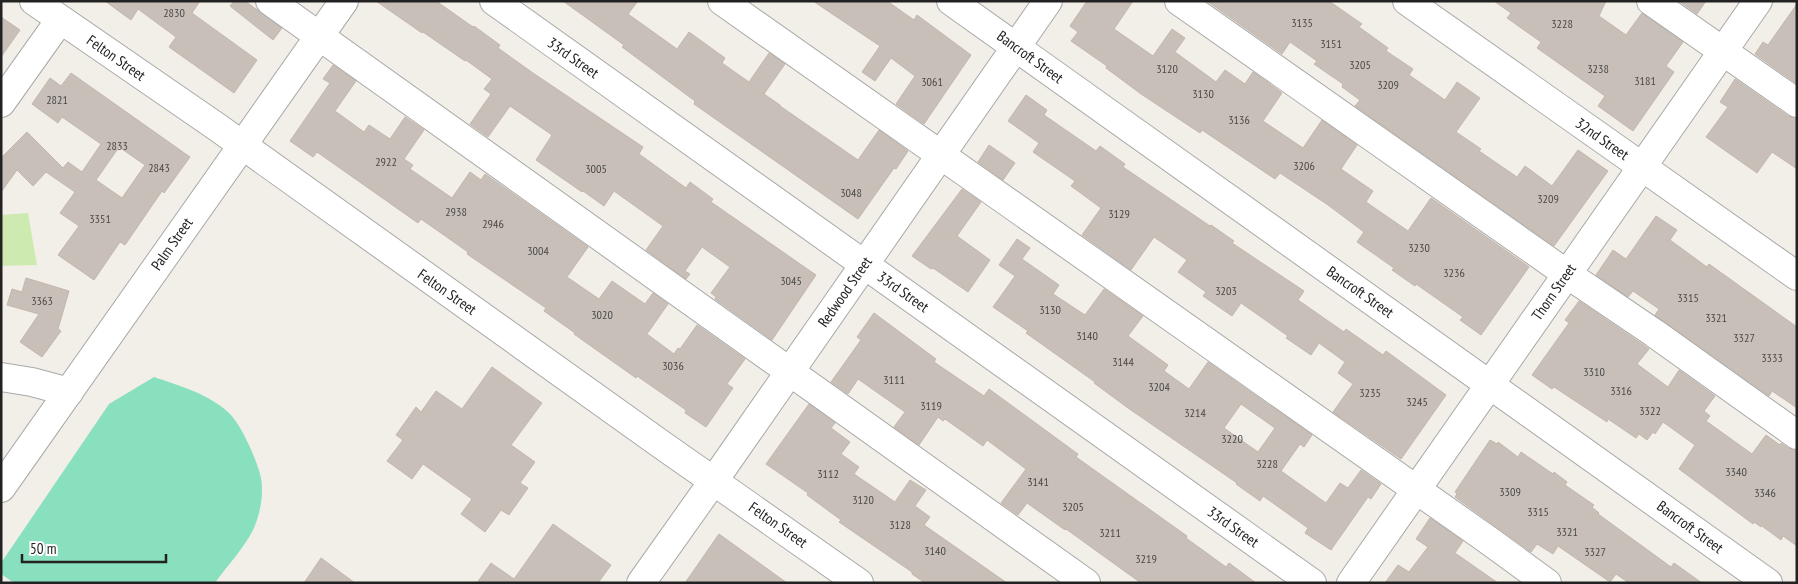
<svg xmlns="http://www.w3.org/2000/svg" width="1798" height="584" font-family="'PT Sans Narrow',sans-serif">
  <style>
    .grass { fill: #cdebb0 }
    .pitch { fill: #88e0be }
    .building { fill: #c7bfb8; stroke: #c4b6ab; fill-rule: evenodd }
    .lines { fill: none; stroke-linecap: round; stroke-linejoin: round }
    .minor-casing { stroke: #a9a9a9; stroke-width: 30 }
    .minor { stroke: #fff; stroke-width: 28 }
    .labels { text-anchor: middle; stroke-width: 5; stroke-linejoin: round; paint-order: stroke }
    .number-label { font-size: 12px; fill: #4b4948 }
    .street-label { font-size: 15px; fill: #222; stroke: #fff }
  </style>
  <rect width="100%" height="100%" fill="#f2efe9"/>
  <polygon class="grass" points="28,213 37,265 1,266 1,215"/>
  <path class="pitch" d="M 154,377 C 180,386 209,394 229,413 C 241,424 258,462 261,478 C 264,495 260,515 253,530 C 244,548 227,566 215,583 L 14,583 L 1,574 L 1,563 L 109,404 Z"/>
  <g class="building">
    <polygon points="105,1 200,1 192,13 257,60 234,93 169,47 176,37 138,9 131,20"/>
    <polygon points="234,1 245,1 282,28 273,40 230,6"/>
    <polygon points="376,1 436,1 473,27 474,26 500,45 498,48 533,73 643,147 639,154 686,188 690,182 713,199 711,202 816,275 772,340 715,299 716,297 711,293 730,267 702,247 685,271 690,274 686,279 646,250 663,226 614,191 604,206 583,191 582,192 536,160 552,135 510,106 488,137 470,124 491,94 484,89 492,79 466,60 465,61 423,32 422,33"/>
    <polygon points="563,1 638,1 628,14 677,49 689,32 725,58 722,63 749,82 769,53 785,64 764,94 780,105 780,106 858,160 879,130 908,151 896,169 894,168 858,219 694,104 695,101 622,47 624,45"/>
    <polygon points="813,1 887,1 914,20 917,15 971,55 924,124 896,104 915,76 891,58 875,81 862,72 880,46"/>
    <polygon points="1087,1 1133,1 1114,29 1153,56 1172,29 1185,38 1175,52 1216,82 1225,70 1245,84 1253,72 1282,93 1263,121 1303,148 1322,120 1357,145 1341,169 1373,191 1366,202 1408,231 1431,198 1529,267 1481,335 1460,320 1463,317 1416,284 1415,286 1392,270 1394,268 1357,242 1364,232 1328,205 1280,173 1275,179 1202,130 1200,133 1141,94 1106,68 1107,66 1071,41 1078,32 1070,26"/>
    <polygon points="1207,1 1329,1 1362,24 1359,27 1388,48 1386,51 1413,69 1409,75 1445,100 1457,82 1480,98 1456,132 1481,149 1479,151 1517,177 1525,166 1552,186 1578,150 1608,171 1554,246 1355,106 1360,100 1342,87 1343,84 1314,64 1317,61 1290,42 1282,54"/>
    <polygon points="1494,1 1606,1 1599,16 1626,35 1642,13 1683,42 1666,66 1674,72 1633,131 1598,106 1605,96 1537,48 1541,42 1507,18 1511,13"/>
    <polygon points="1679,1 1706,1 1697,14"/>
    <polygon points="1797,4 1797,84 1755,54 1763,42 1768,45"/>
    <polygon points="1,17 20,30 1,57"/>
    <polygon points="333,65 356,81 335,111 364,132 369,125 390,139 405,117 424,130 404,159 413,165 410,169 452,198 470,172 481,180 485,174 588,247 567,277 599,299 612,281 645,304 653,293 668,304 647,334 674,354 678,348 680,349 697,325 745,359 727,384 733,388 706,427 685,413 686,410 637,376 636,378 574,334 575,333 544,311 546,308 467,254 468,252 421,219 418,223 317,152 313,157 290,141 330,83 323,79"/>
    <path d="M 71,73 L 190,157 L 164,193 L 162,191 L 125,245 L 120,242 L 94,280 L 58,255 L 79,226 L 60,213 L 75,192 L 46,172 L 33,186 L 17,170 L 1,192 L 1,158 L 27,132 L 63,168 L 68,162 L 82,172 L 101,144 L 62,117 L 58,123 L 32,104 L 50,78 L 61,86 ZM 119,147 L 145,165 L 122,198 L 96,180 Z"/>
    <polygon points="1735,79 1788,116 1797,118 1797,169 1772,152 1757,173 1706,137 1728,107 1720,102"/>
    <polygon points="1026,95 1047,110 1044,115 1096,151 1100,146 1125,164 1123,167 1210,226 1211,225 1234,241 1232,243 1304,291 1298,300 1344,332 1346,329 1383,355 1386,351 1446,395 1401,459 1333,412 1353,384 1338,373 1345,362 1319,343 1311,355 1286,338 1288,336 1241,303 1232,316 1203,296 1206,292 1178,272 1187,260 1154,237 1131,270 1082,235 1101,208 1071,186 1075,181 1033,152 1039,143 1008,121"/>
    <polygon points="989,145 1015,163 1003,180 978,162"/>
    <polygon points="962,189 981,202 957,236 990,260 968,292 933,268 931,269 912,256"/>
    <polygon points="1656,216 1677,230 1670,240 1707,267 1709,264 1797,327 1797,408 1772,391 1769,396 1655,315 1659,309 1633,291 1628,297 1596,275 1613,250 1626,259"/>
    <path d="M 1017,239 L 1030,248 L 1022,259 L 1059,285 L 1053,294 L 1085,315 L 1104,289 L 1143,316 L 1128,336 L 1168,365 L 1164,371 L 1189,389 L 1208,362 L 1312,435 L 1304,447 L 1300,444 L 1281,471 L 1326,503 L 1340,483 L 1348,488 L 1361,470 L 1381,484 L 1371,499 L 1368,497 L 1331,550 L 1305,533 L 1308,528 L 1263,496 L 1260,501 L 1236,484 L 1237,483 L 1128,408 L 1094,383 L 1095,382 L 1026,333 L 1028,331 L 993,307 L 1015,276 L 999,265 ZM 1241,404 L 1275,428 L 1258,452 L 1224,428 Z"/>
    <polygon points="26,278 69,291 58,329 61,331 42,357 20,342 39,314 7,305 12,289 22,292"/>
    <polygon points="1579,301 1649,349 1637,364 1668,387 1679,370 1715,396 1704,411 1710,416 1706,421 1752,454 1766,435 1780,445 1781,443 1788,448 1797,450 1797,546 1783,536 1781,540 1762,526 1761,527 1754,522 1753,524 1679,469 1695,445 1663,422 1655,434 1653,432 1647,440 1639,434 1636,438 1608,419 1607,422 1554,387 1552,389 1532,375 1569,323 1565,320"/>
    <polygon points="874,313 936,359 934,362 984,396 989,389 1078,454 1076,457 1187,536 1186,538 1226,567 1229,563 1256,583 1141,583 1066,529 1065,530 1027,503 1018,515 1001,503 1026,469 987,440 983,446 945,419 943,421 938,417 919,445 894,427 905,412 858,379 848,394 831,382 861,340 857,337"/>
    <polygon points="492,367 542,403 511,445 535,462 520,483 528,488 509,515 501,510 485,532 461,514 472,499 423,464 412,479 387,461 403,440 396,435 416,407 421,412 436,391 462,409"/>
    <polygon points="809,404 835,423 831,428 850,442 841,454 859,467 854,474 895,502 910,480 926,490 915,506 930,517 924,525 1007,583 925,583 912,574 912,572 839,522 841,520 807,495 808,493 766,464"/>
    <polygon points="1490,440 1497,444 1498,442 1518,457 1521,452 1553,474 1554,472 1567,482 1565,485 1594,505 1592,507 1599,513 1598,514 1671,567 1674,563 1702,583 1629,583 1616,574 1610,582 1558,546 1553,554 1537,544 1531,552 1455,497 1457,494 1455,492"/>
    <polygon points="1430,518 1463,541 1455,553 1498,583 1385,583 1398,565 1409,572 1428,547 1416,539"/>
    <polygon points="553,524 611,565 598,583 477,583 491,563 514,579"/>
    <polygon points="719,534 744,552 787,583 685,583"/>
    <polygon points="321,558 355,583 304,583"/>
  </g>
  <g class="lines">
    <defs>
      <g id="minor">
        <polyline points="34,1 217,127 662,445 859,583"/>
        <polyline points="270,1 1086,583"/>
        <polyline points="494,1 1312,583"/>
        <polyline points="722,1 1488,540 1547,583"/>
        <polyline points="951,1 1768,583"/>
        <polyline points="1179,1 1567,274 1654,333 1797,435"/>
        <polyline points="1407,1 1797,276"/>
        <polyline points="1651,1 1797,103"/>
        <polyline points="1,103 60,20"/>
        <polyline points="1,377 32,382 69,392"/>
        <polyline points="1,488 344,1"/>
        <polyline points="641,583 724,466 1048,1"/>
        <polyline points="1351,583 1758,1"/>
      </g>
    </defs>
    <use href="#minor" class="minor-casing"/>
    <use href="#minor" class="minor"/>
  </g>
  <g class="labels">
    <g class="number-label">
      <text x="174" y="17">2830</text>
      <text x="1302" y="27">3135</text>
      <text x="1562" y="28">3228</text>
      <text x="1331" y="48">3151</text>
      <text x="1360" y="69">3205</text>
      <text x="1167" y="73">3120</text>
      <text x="1598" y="73">3238</text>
      <text x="1645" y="85">3181</text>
      <text x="932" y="86">3061</text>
      <text x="1388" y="89">3209</text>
      <text x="1203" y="98">3130</text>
      <text x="57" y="104">2821</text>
      <text x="1239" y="124">3136</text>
      <text x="117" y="150">2833</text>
      <text x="386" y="166">2922</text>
      <text x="1304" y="170">3206</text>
      <text x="159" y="172">2843</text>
      <text x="596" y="173">3005</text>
      <text x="851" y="197">3048</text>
      <text x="1548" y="203">3209</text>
      <text x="456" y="216">2938</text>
      <text x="1119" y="218">3129</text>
      <text x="100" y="223">3351</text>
      <text x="493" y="228">2946</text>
      <text x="1419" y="252">3230</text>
      <text x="538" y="255">3004</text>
      <text x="1454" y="277">3236</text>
      <text x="791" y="285">3045</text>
      <text x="1226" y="295">3203</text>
      <text x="1688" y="302">3315</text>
      <text x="42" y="305">3363</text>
      <text x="1050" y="314">3130</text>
      <text x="602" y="319">3020</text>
      <text x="1716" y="322">3321</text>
      <text x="1087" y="340">3140</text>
      <text x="1744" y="342">3327</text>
      <text x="1772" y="362">3333</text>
      <text x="1123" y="366">3144</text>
      <text x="673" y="370">3036</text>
      <text x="1594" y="376">3310</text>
      <text x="894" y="384">3111</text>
      <text x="1159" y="391">3204</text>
      <text x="1621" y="395">3316</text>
      <text x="1370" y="397">3235</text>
      <text x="1417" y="406">3245</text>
      <text x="931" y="410">3119</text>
      <text x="1650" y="415">3322</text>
      <text x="1195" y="417">3214</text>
      <text x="1232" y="443">3220</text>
      <text x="1267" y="468">3228</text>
      <text x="1736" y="476">3340</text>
      <text x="828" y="478">3112</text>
      <text x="1038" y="486">3141</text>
      <text x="1510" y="496">3309</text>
      <text x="1765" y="497">3346</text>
      <text x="863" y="504">3120</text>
      <text x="1073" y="511">3205</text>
      <text x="1538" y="516">3315</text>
      <text x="900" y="529">3128</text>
      <text x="1567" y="536">3321</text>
      <text x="1110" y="537">3211</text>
      <text x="935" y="555">3140</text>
      <text x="1595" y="556">3327</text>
      <text x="1146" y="563">3219</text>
    </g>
    <g class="street-label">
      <text transform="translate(1030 57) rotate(36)" y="5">Bancroft Street</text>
      <text transform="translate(116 58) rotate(35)" y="5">Felton Street</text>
      <text transform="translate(573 58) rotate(35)" y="5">33rd Street</text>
      <text transform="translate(1602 139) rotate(35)" y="5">32nd Street</text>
      <text transform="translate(172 244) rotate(-55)" y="5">Palm Street</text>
      <text transform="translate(447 292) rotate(35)" y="5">Felton Street</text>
      <text transform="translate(845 292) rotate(-55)" y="5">Redwood Street</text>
      <text transform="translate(903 292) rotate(35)" y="5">33rd Street</text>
      <text transform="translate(1360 292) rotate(35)" y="5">Bancroft Street</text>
      <text transform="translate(1554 292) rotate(-55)" y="5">Thorn Street</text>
      <text transform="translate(778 525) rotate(35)" y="5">Felton Street</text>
      <text transform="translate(1233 527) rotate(35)" y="5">33rd Street</text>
      <text transform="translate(1690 527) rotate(36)" y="5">Bancroft Street</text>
    </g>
  </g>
  <rect width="1798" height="584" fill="none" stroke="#222222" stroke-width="5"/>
  <path d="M22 554v8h144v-8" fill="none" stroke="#222222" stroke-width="2.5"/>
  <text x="30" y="554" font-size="15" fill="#222222" stroke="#ffffff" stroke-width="4" paint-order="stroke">50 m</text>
</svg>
